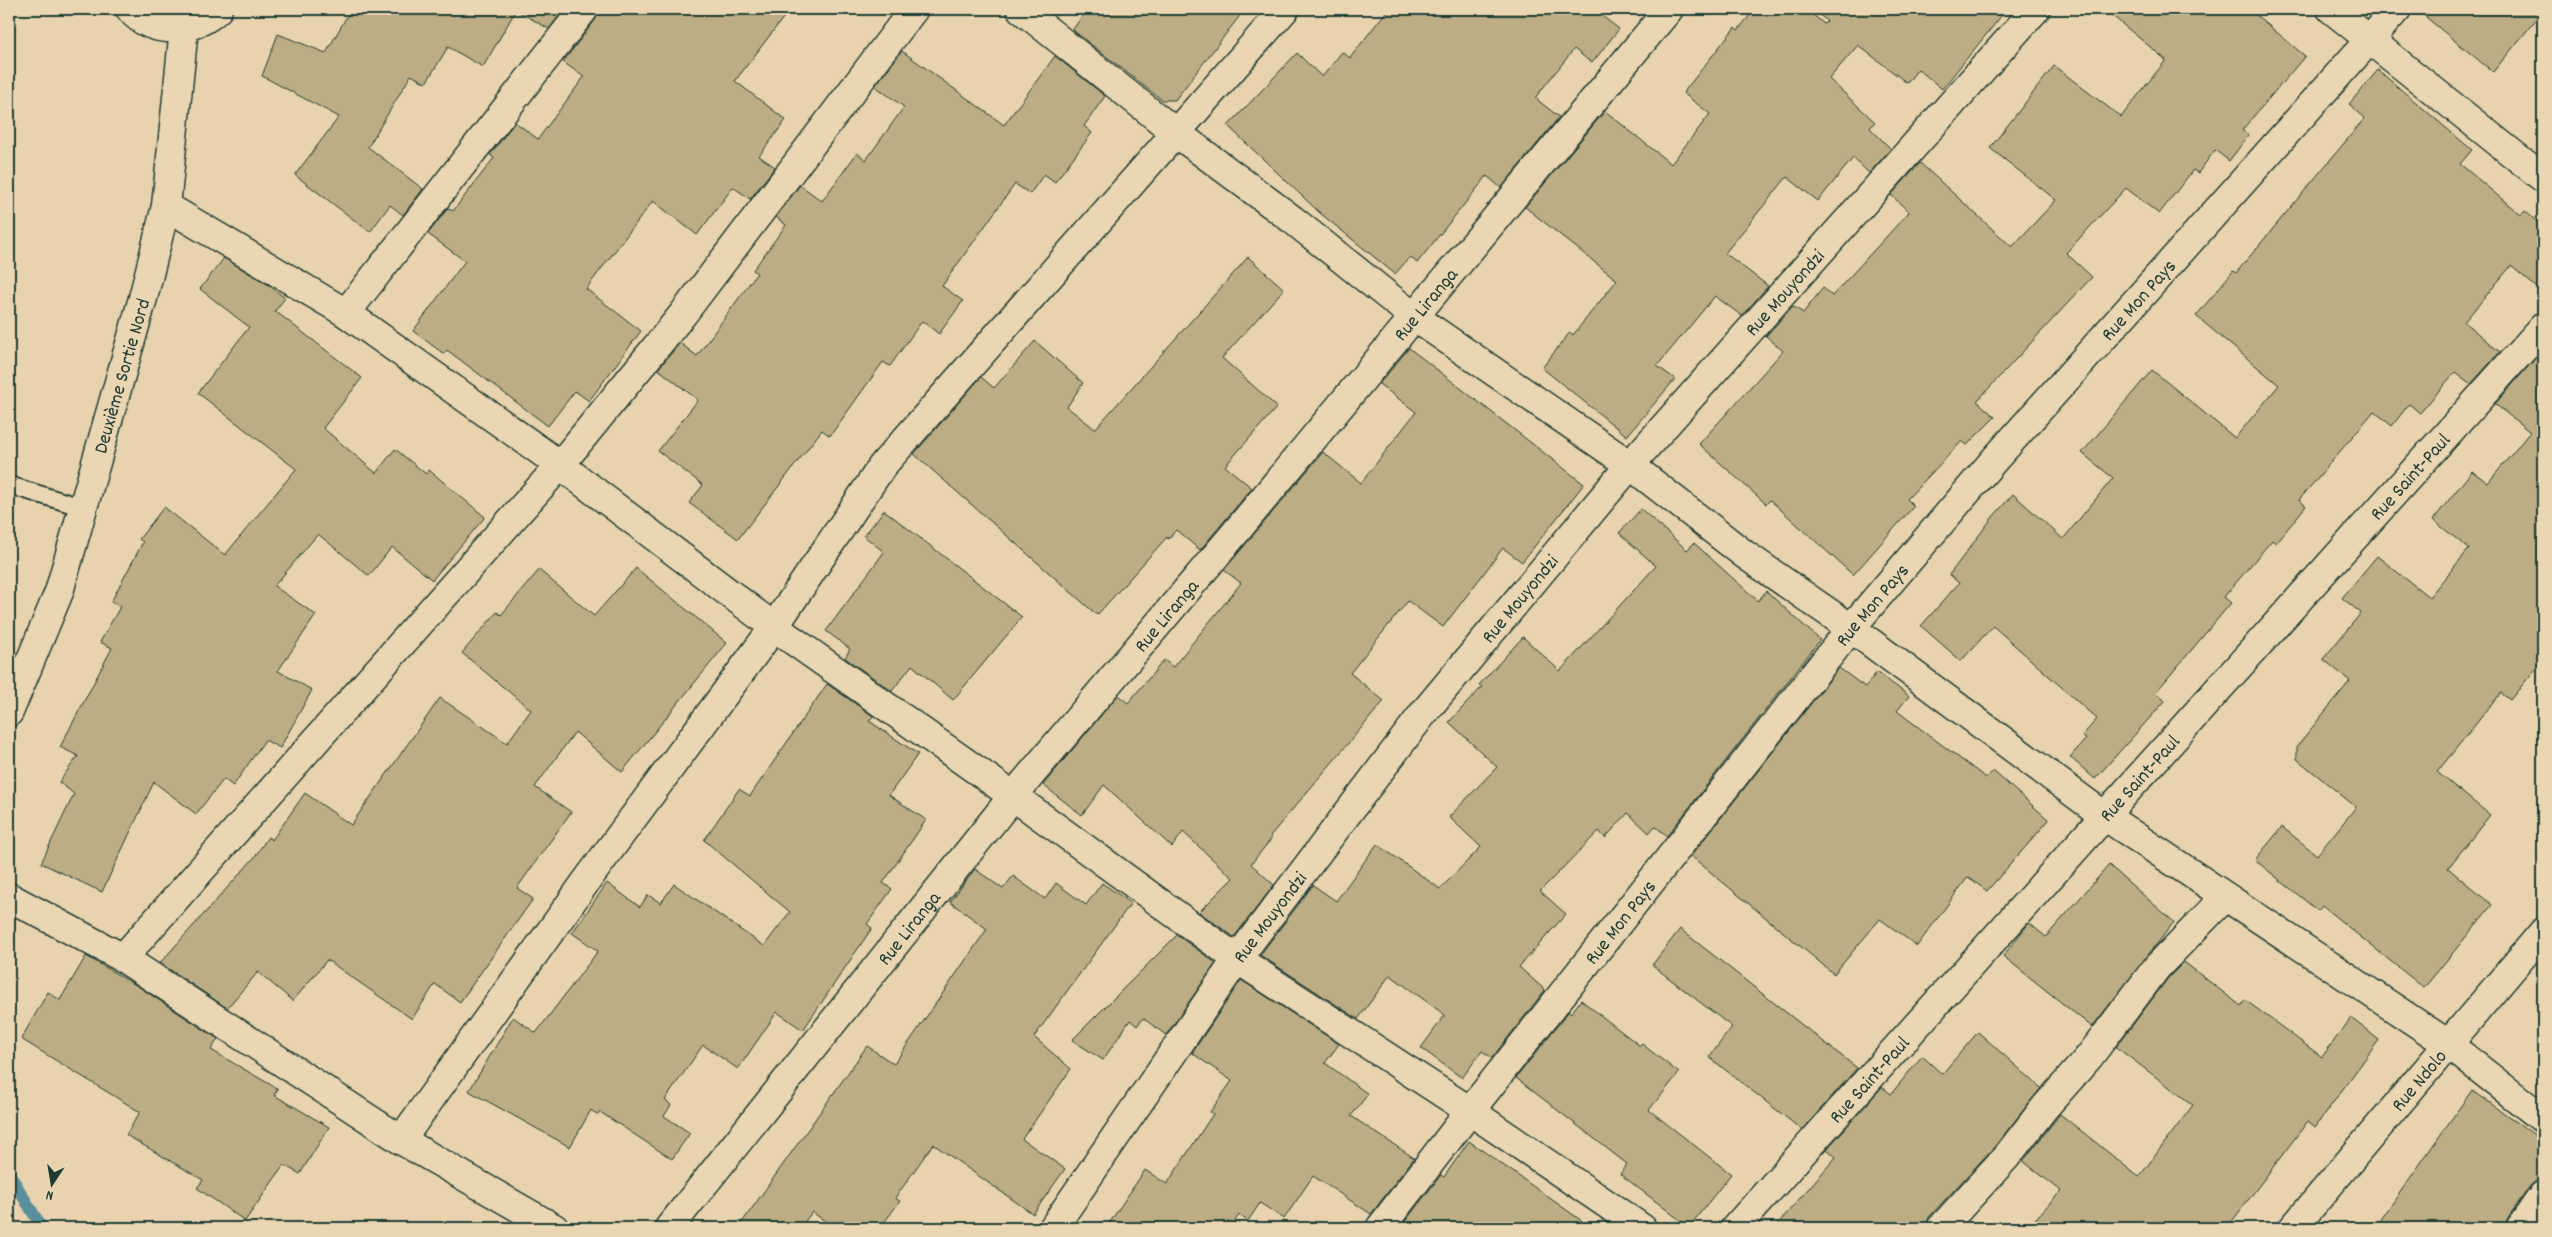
<svg xmlns="http://www.w3.org/2000/svg" width="2552" height="1237" font-family="Dekko,sans-serif">
  <style>
    .lines { fill: none; stroke-linecap: round; stroke-linejoin: round }
    .stream { stroke: #588f9b; stroke-width: 12 }
    .building { fill: #bcad84; stroke: #1f3d34 }
    .service-casing { stroke: #1f3d34; stroke-width: 20 }
    .minor-casing { stroke: #1f3d34; stroke-width: 31 }
    .tertiary-casing { stroke: #1f3d34; stroke-width: 31 }
    .primary-casing { stroke: #1f3d34; stroke-width: 31 }
    .service { stroke: #ebd6b4; stroke-width: 16 }
    .minor { stroke: #ebd6b4; stroke-width: 28 }
    .tertiary { stroke: #ebd6b4; stroke-width: 28 }
    .primary { stroke: #ebd6b4; stroke-width: 28 }
    .labels { text-anchor: middle; stroke-width: 4.5; stroke-linejoin: round; paint-order: stroke }
    .street-label { font-size: 20px; fill: #1f3d34; stroke: #ebd6b4 }
  </style>
  <rect width="100%" height="100%" fill="#e9d3ae"/>
  <filter id="ink" filterUnits="userSpaceOnUse"><feTurbulence type="fractalNoise" baseFrequency=".02" numOctaves="2"/><feDisplacementMap in="SourceGraphic" scale="10" xChannelSelector="R" yChannelSelector="G"/><feConvolveMatrix kernelMatrix="1 2 1 2 8 2 1 2 1" color-interpolation-filters="sRGB"/></filter>
  <g filter="url(#ink)">
    <g class="lines">
      <polyline class="stream" points="9,1173 42,1228"/>
    </g>
    <g class="building">
      <polygon points="351,9 564,9 549,29 516,10 483,67 448,47 426,83 411,75 368,147 423,189 403,215 390,205 370,232 295,175 339,117 262,76 278,34 326,53"/>
      <polygon points="599,9 790,9 735,81 786,120 759,156 775,167 750,199 733,187 697,235 653,201 586,289 641,331 589,401 575,391 548,426 447,350 444,354 413,331 465,261 428,234 448,208 453,211 494,158 490,155 515,122 538,139 584,77 563,62 596,19"/>
      <polygon points="1088,9 1245,9 1175,100 1162,100 1074,31 1073,29"/>
      <polygon points="1388,9 1593,9 1619,29 1592,63 1574,49 1535,98 1559,117 1501,188 1487,176 1417,263 1410,257 1395,274 1320,213 1228,126 1297,53 1322,77 1342,52 1350,58"/>
      <polygon points="1755,9 1806,9 1824,24 1827,21 1812,9 2007,9 1942,89 1918,69 1907,83 1858,45 1829,79 1875,122 1870,128 1891,149 1869,173 1853,158 1818,201 1787,177 1725,253 1768,286 1742,316 1715,296 1657,366 1675,379 1627,436 1542,368 1570,332 1573,335 1617,280 1525,207 1605,111 1671,164 1710,114 1683,93 1735,27 1738,30"/>
      <polygon points="2104,9 2249,9 2305,56 2242,130 2249,135 2229,161 2215,150 2198,173 2193,170 2159,214 2126,188 2066,253 2092,277 1977,401 1995,417 1967,445 1962,441 1907,499 1914,506 1853,575 1770,500 1766,504 1699,444 1783,351 1766,336 1793,306 1803,313 1823,288 1832,296 1909,212 1891,195 1920,163 2012,247 2056,200 1990,148 2054,66 2121,117 2166,60"/>
      <polygon points="2416,9 2543,9 2543,11 2493,72"/>
      <polygon points="902,51 1004,125 1055,56 1105,96 1084,126 1092,133 1055,182 1044,174 1030,194 1015,184 942,286 963,301 939,334 922,321 890,366 883,362 830,436 822,430 738,539 689,503 703,485 658,451 698,400 658,369 680,343 697,356 757,273 753,270 786,225 776,217 800,185 822,201 857,153 866,160 904,107 875,86"/>
      <polygon points="2378,70 2472,150 2460,164 2521,215 2525,211 2543,227 2543,293 2511,266 2464,322 2500,352 2471,384 2455,372 2420,413 2409,404 2392,426 2374,411 2299,500 2306,506 2276,543 2272,540 2224,597 2231,603 2156,692 2165,701 2095,779 2070,757 2086,739 2082,736 2097,719 1993,626 1961,661 1921,626 1959,583 1949,575 1992,518 2013,494 2063,539 2113,478 2082,453 2152,370 2235,438 2279,385 2196,316 2233,271 2236,273 2365,118 2349,104"/>
      <polygon points="1248,257 1284,289 1222,358 1277,407 1225,466 1252,488 1200,550 1176,530 1168,539 1167,537 1097,615 914,454 981,377 994,388 1035,341 1083,383 1067,407 1095,429"/>
      <polygon points="224,258 267,284 285,298 275,311 362,378 323,428 376,473 395,449 426,474 429,470 485,517 432,580 392,547 369,576 318,534 274,586 316,615 278,671 312,690 280,748 265,740 233,786 224,779 196,814 154,782 102,892 41,863 74,794 59,782 78,756 60,747 112,648 100,642 120,607 111,602 143,542 139,539 164,507 225,555 296,469 198,393 249,327 200,289"/>
      <polygon points="1409,348 1584,484 1522,562 1503,548 1443,627 1408,601 1350,673 1384,701 1270,836 1272,838 1251,864 1274,885 1234,937 1199,912 1233,878 1183,832 1172,847 1104,785 1082,815 1043,785 1118,695 1128,703 1164,660 1173,667 1241,583 1224,570 1323,452 1361,483 1416,412 1379,384"/>
      <polygon points="2543,350 2543,660 2510,700 2501,693 2437,772 2490,815 2448,868 2492,905 2424,988 2322,906 2318,911 2255,860 2282,827 2317,855 2356,807 2297,759 2297,746 2350,681 2323,659 2361,613 2342,598 2377,556 2429,597 2469,549 2433,520 2472,471 2488,483 2530,432 2495,404"/>
      <polygon points="1641,509 1687,550 1694,543 1758,601 1766,591 1820,640 1667,836 1655,826 1649,833 1628,813 1605,838 1599,831 1540,891 1566,914 1519,967 1545,990 1492,1058 1482,1051 1462,1078 1421,1048 1445,1015 1390,975 1358,1019 1260,955 1313,885 1336,901 1377,844 1440,889 1481,847 1449,817 1497,767 1449,722 1482,687 1479,685 1523,637 1560,671 1656,566 1619,533"/>
      <polygon points="884,510 1022,617 953,700 912,665 892,691 845,658 850,649 826,631 884,552 864,536"/>
      <polygon points="636,568 727,643 622,772 575,732 535,787 571,812 517,888 533,899 460,1002 435,984 412,1019 327,960 293,1001 258,972 227,1008 160,963 254,858 268,837 272,840 305,793 351,825 440,698 507,743 531,710 462,653 497,612 501,615 539,570 594,616"/>
      <polygon points="1839,668 1865,687 1877,672 1909,696 1897,711 1986,778 1993,771 2049,820 1987,891 1968,877 1917,946 1880,919 1834,974 1691,856"/>
      <polygon points="827,684 873,716 869,721 918,754 889,795 926,820 883,883 892,889 867,924 872,928 803,1030 777,1012 738,1069 703,1045 665,1100 671,1105 664,1116 690,1133 672,1159 600,1112 598,1115 591,1110 570,1147 469,1091 513,1017 536,1033 598,951 572,933 607,883 640,907 648,895 661,903 674,884 764,946 790,912 704,840 739,789 750,796"/>
      <polygon points="2109,865 2174,922 2092,1027 2003,956 2029,923 2046,937"/>
      <polygon points="975,869 1003,889 1013,876 1045,899 1056,883 1086,905 1102,883 1131,903 1034,1037 1071,1069 1022,1139 1065,1169 1033,1214 933,1144 895,1198 900,1201 880,1228 835,1228 812,1212 800,1228 738,1228 867,1046 894,1064 987,929 950,902"/>
      <polygon points="1680,929 1857,1068 1802,1130 1709,1057 1732,1027 1652,965"/>
      <polygon points="1177,935 1216,963 1166,1035 1143,1018 1137,1026 1130,1020 1103,1060 1072,1040"/>
      <polygon points="86,956 139,987 218,1039 211,1050 278,1089 274,1095 329,1127 300,1174 284,1165 245,1221 197,1188 203,1180 126,1135 140,1112 21,1039 48,992 60,1000"/>
      <polygon points="2184,962 2241,1006 2245,1000 2322,1057 2351,1018 2379,1040 2315,1127 2308,1121 2227,1228 2027,1228 2061,1191 2023,1161 2060,1114 2139,1177 2193,1105 2116,1047 2169,977"/>
      <polygon points="1241,980 1339,1044 1325,1063 1368,1094 1351,1116 1414,1158 1371,1214 1313,1176 1284,1219 1260,1203 1248,1221 1239,1215 1230,1228 1106,1228 1145,1170 1167,1184 1213,1114 1210,1112 1232,1081 1192,1053"/>
      <polygon points="1581,1000 1640,1046 1642,1044 1679,1073 1649,1110 1731,1174 1689,1227 1620,1174 1627,1164 1516,1078 1569,1011 1571,1013"/>
      <polygon points="1978,1032 2041,1088 1995,1146 1929,1217 1926,1228 1774,1228 1836,1157 1827,1149 1882,1087 1891,1094 1922,1056 1942,1074"/>
      <polygon points="2472,1090 2543,1141 2543,1180 2536,1181 2530,1186 2507,1219 2505,1228 2375,1228"/>
      <polygon points="1469,1141 1592,1228 1400,1228 1441,1175 1444,1177"/>
    </g>
    <g class="lines">
      <defs>
        <polyline id="service" points="9,485 84,508"/>
        <g id="minor">
          <polyline points="1021,9 1175,132 1293,220 1413,316 1630,465 1744,554 1851,628 2106,817 2448,1044 2543,1119"/>
          <polyline points="2331,9 2543,178"/>
          <polyline points="166,206 346,313 560,465 774,627 1013,796 1237,959 1470,1111 1642,1228"/>
          <polyline points="346,313 584,9"/>
          <polyline points="9,897 123,958 401,1140 554,1228"/>
          <polyline points="123,958 560,465 683,314 914,9"/>
          <polyline points="401,1140 585,883 774,627 883,465 1285,9"/>
          <path id="s1" d="M 669,1228 L 1013,796 L 1240,527 L 1669,9"/>
          <path id="s2" d="M 1053,1228 L 1237,959 L 1422,715 L 1630,465 L 2036,9"/>
          <path id="s3" d="M 1380,1228 L 1470,1111 L 1851,628 L 1995,459 L 2397,9"/>
          <path id="s4" d="M 1735,1228 L 2543,327"/>
          <polyline points="1941,1228 2007,1156 2045,1107 2089,1057 2157,967 2225,897"/>
          <polyline points="2520,1228 2543,1195"/>
        </g>
        <g id="tertiary">
          <path d="M 130,9 C 152,37 195,32 218,9"/>
          <path id="s5" d="M 9,712 L 59,592 L 143,298 L 166,206 L 184,28"/>
        </g>
        <g id="primary">
          <path id="s6" d="M 2293,1228 L 2543,932"/>
        </g>
      </defs>
      <use href="#service" class="service-casing"/>
      <use href="#minor" class="minor-casing"/>
      <use href="#tertiary" class="tertiary-casing"/>
      <use href="#primary" class="primary-casing"/>
      <use href="#service" class="service"/>
      <use href="#minor" class="minor"/>
      <use href="#tertiary" class="tertiary"/>
      <use href="#primary" class="primary"/>
    </g>
  </g>
  <g class="labels">
    <g class="street-label">
      <text dy="7" stroke="none"><textPath href="#s2" startOffset="1189">Rue Mouyondzi</textPath></text>
      <text dy="7" stroke="none"><textPath href="#s3" startOffset="1199">Rue Mon Pays</textPath></text>
      <text dy="7" stroke="none"><textPath href="#s1" startOffset="1194">Rue Liranga</textPath></text>
      <text dy="7" stroke="none"><textPath href="#s5" startOffset="355">Deuxième Sortie Nord</textPath></text>
      <text dy="7" stroke="none"><textPath href="#s4" startOffset="1010">Rue Saint-Paul</textPath></text>
      <text dy="7" stroke="none"><textPath href="#s2" startOffset="784">Rue Mouyondzi</textPath></text>
      <text dy="7" stroke="none"><textPath href="#s3" startOffset="794">Rue Mon Pays</textPath></text>
      <text dy="7" stroke="none"><textPath href="#s1" startOffset="789">Rue Liranga</textPath></text>
      <text dy="7" stroke="none"><textPath href="#s4" startOffset="605">Rue Saint-Paul</textPath></text>
      <text dy="7" stroke="none"><textPath href="#s2" startOffset="379">Rue Mouyondzi</textPath></text>
      <text dy="7" stroke="none"><textPath href="#s3" startOffset="389">Rue Mon Pays</textPath></text>
      <text dy="7" stroke="none"><textPath href="#s1" startOffset="384">Rue Liranga</textPath></text>
      <text dy="7" stroke="none"><textPath href="#s4" startOffset="200">Rue Saint-Paul</textPath></text>
      <text dy="7" stroke="none"><textPath href="#s6" startOffset="194">Rue Ndolo</textPath></text>
    </g>
  </g>
  <rect width="2552" height="1237" fill="none" stroke="#ebd6b4" stroke-width="30"/>
  <rect x="15" y="15" width="2522" height="1207" fill="none" stroke="#1f3d34" stroke-width="2" filter="url(#ink)"/>
  <g transform="translate(52 1184) rotate(192)" stroke="#ebd6b4" stroke-width="4" paint-order="stroke">
  <path d="M0-4L9 19L0 12L-9 19Z" fill="#1f3d34"/>
  <text y="-8" font-size="14" font-weight="bold" text-anchor="middle" fill="#1f3d34">N</text>
  </g>
</svg>
